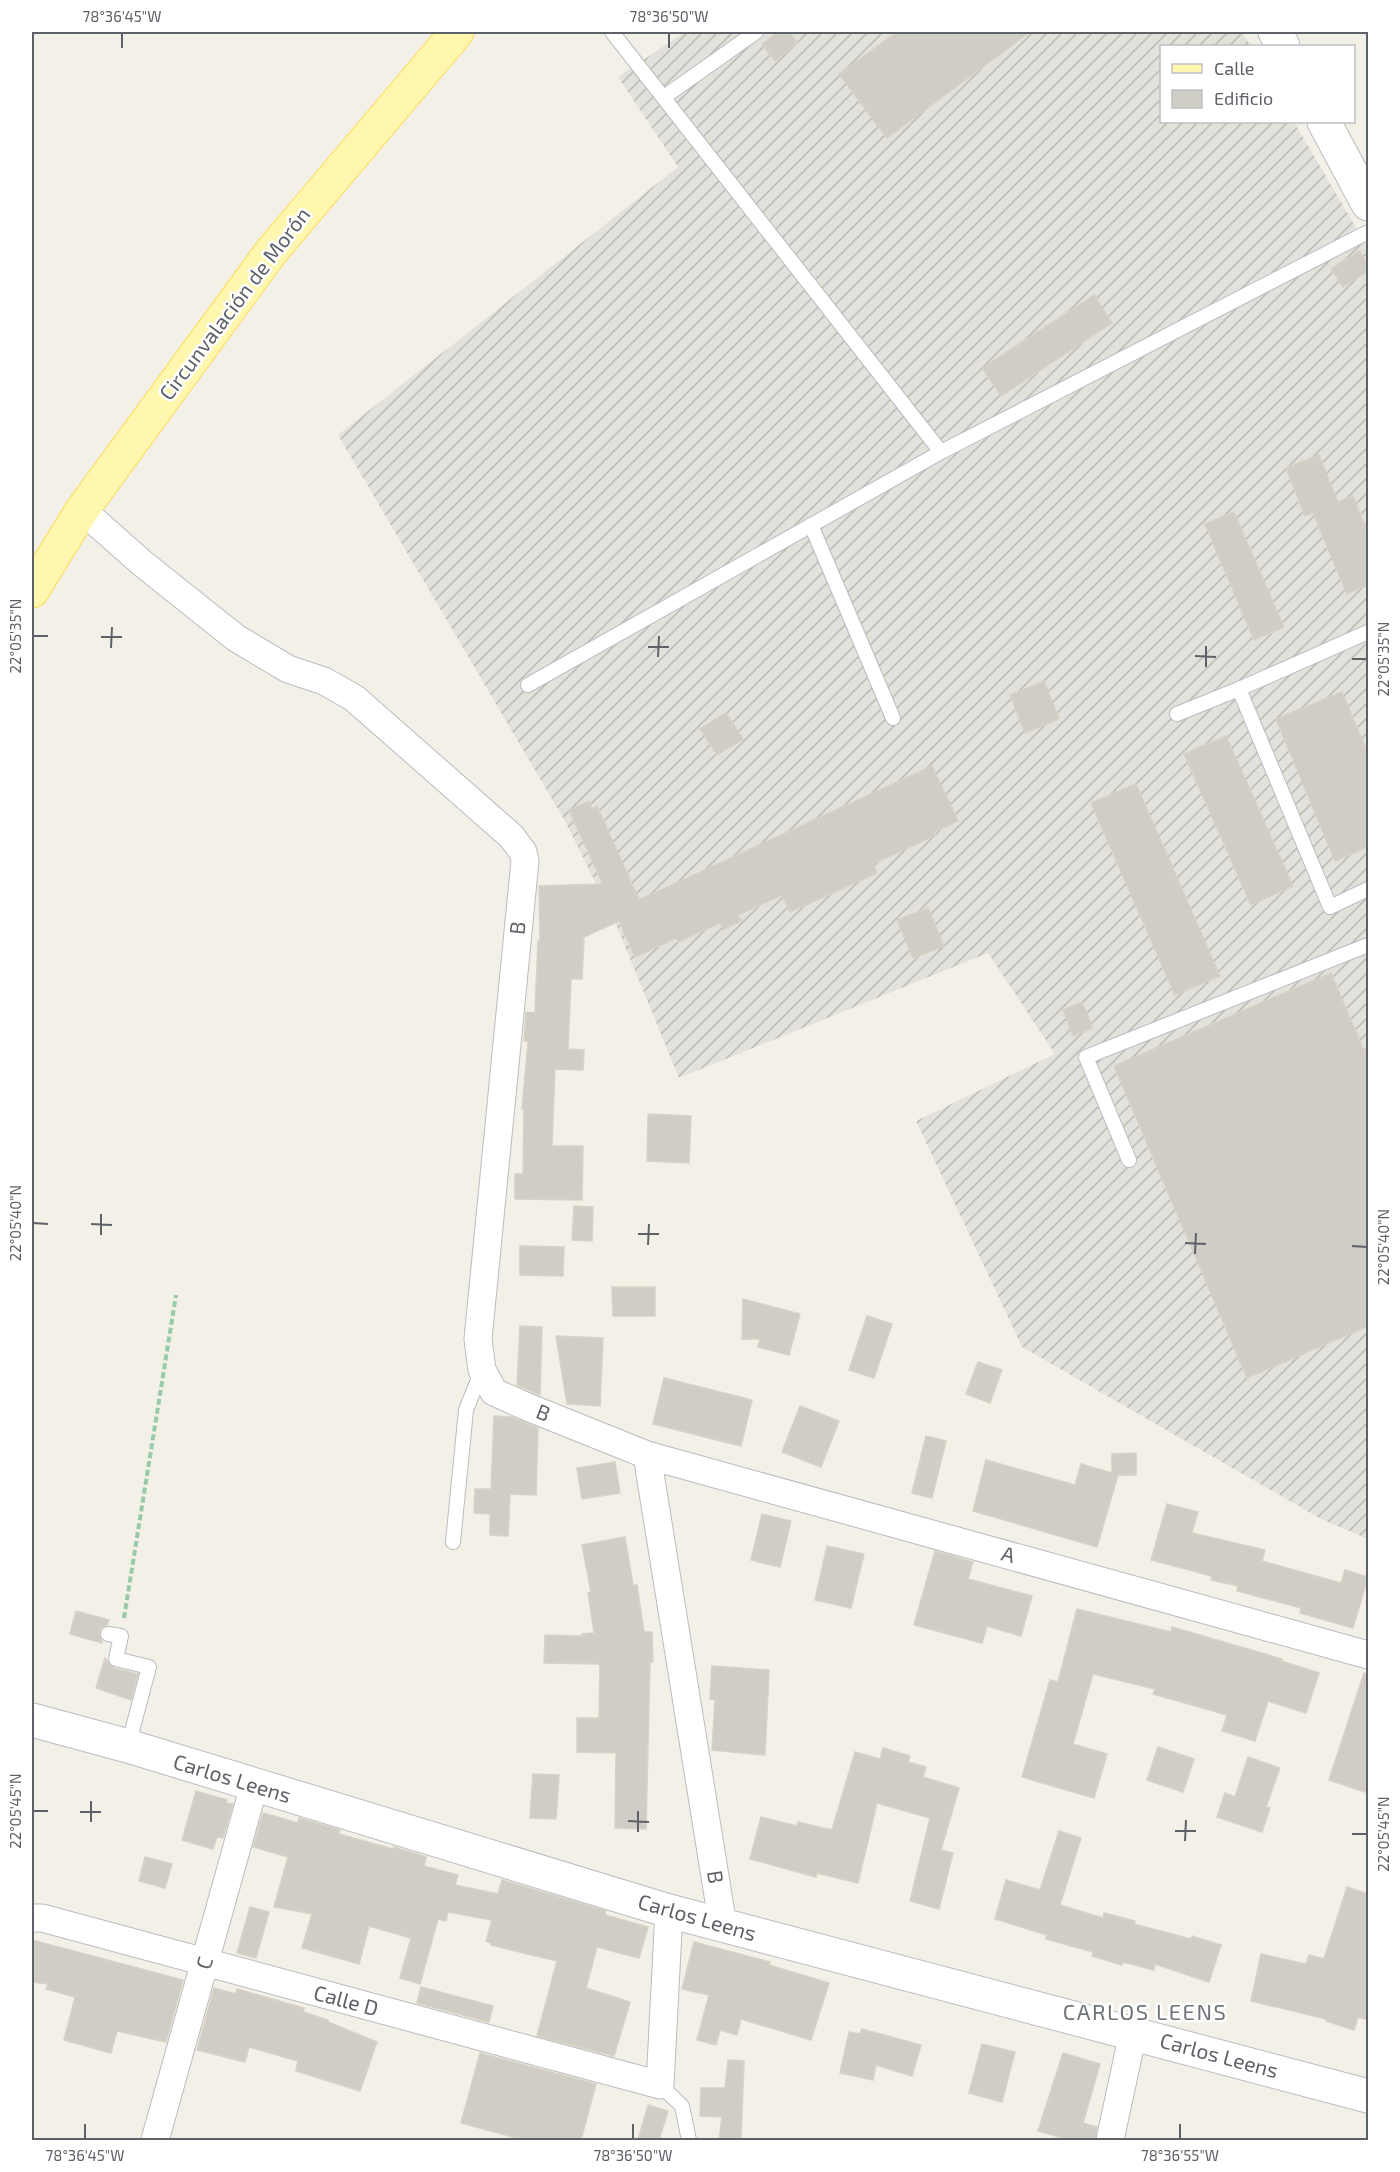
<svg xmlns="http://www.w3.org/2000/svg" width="1400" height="2172" font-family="'Exo 2',sans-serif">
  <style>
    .industrial { fill: url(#industrial-furrows) }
    .building { fill: #cfcdc5; stroke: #d7d2c4; stroke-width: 1.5 }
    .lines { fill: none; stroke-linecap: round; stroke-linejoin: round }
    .lane-casing { stroke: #b9bcc1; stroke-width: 16 }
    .street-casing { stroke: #b9bcc1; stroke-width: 29 }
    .secondary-casing { stroke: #babdc3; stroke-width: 35 }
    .primary-casing { stroke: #ffda52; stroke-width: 35 }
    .path { stroke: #98caaa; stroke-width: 4; stroke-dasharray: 6 3; stroke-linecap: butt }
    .lane { stroke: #fff; stroke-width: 14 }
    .street { stroke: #fff; stroke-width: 27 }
    .secondary { stroke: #fff; stroke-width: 33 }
    .primary { stroke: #fff7ae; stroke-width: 33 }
    .ticks { fill: none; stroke: #5e6268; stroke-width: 2 }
    .labels { text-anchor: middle; stroke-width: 5; stroke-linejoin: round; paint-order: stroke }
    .street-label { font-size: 21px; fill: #5e6268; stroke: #fff }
    .neighbourhood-label { font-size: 22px; letter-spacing: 1.5px; fill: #6f747a; stroke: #fff }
    .neatline { fill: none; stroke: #5e6268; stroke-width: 2 }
    .ticks-label { font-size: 15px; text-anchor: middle; fill: #5e6268 }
  </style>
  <defs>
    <pattern id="industrial-furrows" width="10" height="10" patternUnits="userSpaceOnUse" patternTransform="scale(1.5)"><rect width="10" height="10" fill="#e2e1db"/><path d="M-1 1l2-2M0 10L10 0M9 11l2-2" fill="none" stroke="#babab5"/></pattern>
  </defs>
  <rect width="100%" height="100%" fill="#f2f0e7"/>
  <polygon class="industrial" points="685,32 1242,32 1251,46 1162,46 1162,122 1294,122 1368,248 1368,1539 1323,1520 1022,1347 916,1121 1055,1054 988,953 679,1078 615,922 566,823 338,435 678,167 618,77"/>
  <g class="building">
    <polygon points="779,32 789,32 798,43 775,61 762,44"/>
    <polygon points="897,32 1030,32 887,138 839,74"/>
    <polygon points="1359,251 1368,265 1368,271 1343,287 1331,269"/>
    <polygon points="1094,295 1112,323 1001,396 982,368"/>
    <polygon points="1319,455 1338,502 1353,496 1368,534 1368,585 1347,594 1313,513 1305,516 1286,468"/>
    <polygon points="1234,512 1284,627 1254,640 1205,524"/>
    <polygon points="1044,681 1059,719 1025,733 1010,695"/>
    <polygon points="1342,692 1368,754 1368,847 1335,861 1276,719"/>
    <polygon points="726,713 743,739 717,755 700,729"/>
    <polygon points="1226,736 1293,886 1251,905 1184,754"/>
    <polygon points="932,766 958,821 934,832 936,835 873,864 877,873 790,912 782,895 738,915 741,921 723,930 720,923 678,942 676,938 635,957 619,921 584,937 582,979 571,979 568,1049 584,1050 583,1070 555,1069 552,1146 583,1146 582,1200 515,1199 515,1174 523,1174 524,1110 522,1109 528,1041 524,1041 525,1027 526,1012 535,1013 538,941 540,941 539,886 603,884 569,810 589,801 592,809 597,806 639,900"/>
    <polygon points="1136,784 1220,976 1175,995 1091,803"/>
    <polygon points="928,908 944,946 913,958 897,920"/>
    <polygon points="1331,973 1368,1060 1368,1326 1247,1378 1114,1066"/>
    <polygon points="1082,1002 1093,1028 1073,1036 1063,1010"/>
    <polygon points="648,1114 691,1116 689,1163 647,1161"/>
    <polygon points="574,1206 593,1207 592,1241 572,1240"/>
    <polygon points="520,1246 564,1247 563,1276 520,1275"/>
    <polygon points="612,1287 655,1287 655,1316 613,1316"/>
    <polygon points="743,1299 800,1314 789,1355 758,1347 760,1339 742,1339"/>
    <polygon points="867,1316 892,1324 874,1378 849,1370"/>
    <polygon points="520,1326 542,1327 540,1395 517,1385"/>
    <polygon points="556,1336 603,1338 600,1406 567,1404"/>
    <polygon points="978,1362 1002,1370 990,1403 966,1394"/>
    <polygon points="664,1378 752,1400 741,1446 653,1424"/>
    <polygon points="800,1406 839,1421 821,1467 782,1452"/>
    <polygon points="494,1416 511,1417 538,1428 536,1495 510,1494 508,1536 490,1535 490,1514 474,1513 475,1489 491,1489"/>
    <polygon points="926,1436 946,1441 932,1498 912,1493"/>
    <polygon points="1136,1453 1136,1475 1118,1475 1097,1547 973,1511 986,1460 1075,1485 1081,1464 1112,1473 1112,1454"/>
    <polygon points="615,1462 620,1493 582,1499 577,1468"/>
    <polygon points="1167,1504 1198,1512 1192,1533 1265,1550 1262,1561 1341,1583 1345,1570 1368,1577 1353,1628 1300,1613 1301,1608 1237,1591 1238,1586 1211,1580 1212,1576 1151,1560"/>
    <polygon points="762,1514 791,1521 780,1567 751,1560"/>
    <polygon points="625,1537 633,1585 637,1585 644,1632 652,1632 653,1662 650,1662 646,1829 615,1828 616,1753 577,1752 577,1718 599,1718 600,1664 544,1663 545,1635 582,1636 582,1634 594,1633 588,1593 591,1592 582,1545"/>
    <polygon points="827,1546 864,1554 851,1608 815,1600"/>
    <polygon points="935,1551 973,1562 968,1579 1032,1596 1021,1636 987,1626 982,1643 914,1625"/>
    <polygon points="1077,1609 1171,1632 1172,1627 1282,1659 1281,1661 1319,1673 1306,1713 1268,1701 1255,1741 1222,1731 1227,1715 1153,1694 1155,1689 1093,1674 1073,1744 1107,1754 1094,1798 1022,1777 1050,1680 1058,1682"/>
    <polygon points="76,1611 109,1620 107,1625 101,1628 99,1632 102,1643 70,1634"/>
    <polygon points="105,1658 113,1668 138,1674 131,1700 96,1688"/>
    <polygon points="712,1666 769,1670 765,1755 712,1750 715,1700 710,1699"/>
    <polygon points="1364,1673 1368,1674 1368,1780 1365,1792 1329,1780"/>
    <polygon points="1158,1747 1194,1759 1183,1792 1147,1780"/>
    <polygon points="883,1748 910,1756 908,1762 926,1767 923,1777 959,1788 941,1850 953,1853 939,1909 910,1901 930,1818 877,1803 858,1883 817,1873 816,1877 750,1859 761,1817 797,1826 798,1822 832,1830 855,1752 880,1759"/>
    <polygon points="1248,1757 1280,1768 1266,1807 1270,1808 1262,1832 1217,1817 1225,1793 1235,1797"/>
    <polygon points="533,1774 559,1775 556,1819 530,1818"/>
    <polygon points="196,1791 227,1800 226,1803 233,1804 223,1838 217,1837 213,1849 182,1840"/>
    <polygon points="263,1813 298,1823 299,1818 340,1830 339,1834 393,1849 394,1847 426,1857 424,1866 458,1875 455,1885 498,1894 502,1880 606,1911 605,1915 648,1927 639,1958 597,1947 586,1988 630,2002 614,2056 537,2036 557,1961 491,1945 491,1943 486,1941 492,1920 448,1912 446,1921 438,1919 420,1984 400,1978 411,1938 369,1926 359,1964 302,1948 312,1914 274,1907 288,1857 253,1847"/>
    <polygon points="1059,1831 1081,1838 1060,1905 1103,1918 1104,1913 1135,1921 1134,1924 1191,1939 1192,1936 1221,1945 1209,1982 1155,1964 1154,1970 1123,1962 1122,1965 1092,1956 1093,1952 1046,1939 1047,1935 995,1919 1006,1880 1040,1890"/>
    <polygon points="145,1857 172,1864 165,1888 139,1881"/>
    <polygon points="1347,1887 1368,1894 1368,2020 1358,2017 1354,2030 1326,2021 1326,2019 1251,2001 1261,1954 1306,1964 1309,1955 1324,1959"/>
    <polygon points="250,1907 269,1912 256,1958 237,1953"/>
    <polygon points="32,1940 183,1980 166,2042 117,2031 111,2053 64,2040 75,1997 46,1989 48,1984 32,1982"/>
    <polygon points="694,1942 770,1962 769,1965 829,1983 811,2040 741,2019 737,2035 720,2030 716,2045 697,2040 709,1995 682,1989"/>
    <polygon points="421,1987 493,2006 489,2022 417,2003"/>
    <polygon points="214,1988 236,1994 237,1989 304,2008 303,2012 328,2020 328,2022 377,2042 360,2091 296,2071 298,2061 249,2047 245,2062 197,2050"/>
    <polygon points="862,2029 921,2045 912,2076 876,2065 873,2080 840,2073 849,2032 860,2034"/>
    <polygon points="982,2044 1015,2052 1002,2102 969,2093"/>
    <polygon points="480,2053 596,2084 581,2140 524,2140 461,2123"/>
    <polygon points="1063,2053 1100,2064 1083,2123 1097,2127 1095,2140 1070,2140 1038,2131"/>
    <polygon points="728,2060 744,2061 741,2140 719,2140 722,2117 700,2116 701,2088 725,2088"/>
    <polygon points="648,2105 668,2111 659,2140 638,2140"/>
  </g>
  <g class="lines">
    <defs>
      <g id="lane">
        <polyline points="612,32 941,452"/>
        <polyline points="664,97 756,32"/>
        <polyline points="811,525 893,718"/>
        <polyline points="1368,632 1239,689 1330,907 1368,889"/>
        <polyline points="528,685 941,452 1368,232"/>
        <polyline points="1177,714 1239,689"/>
        <polyline points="1129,1160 1086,1057 1368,945"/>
        <polyline points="453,1542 466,1410 482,1370"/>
        <polyline points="108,1634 121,1636 116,1659 149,1667 128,1746"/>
        <polyline points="660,2085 682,2106 689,2140"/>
      </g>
      <g id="street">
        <polyline points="82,510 142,563 236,638 288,669 324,681 354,698 511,836 523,852 525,861 478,1339 482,1370 494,1392 525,1406 647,1455 1368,1655"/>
        <polyline points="647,1455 723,1926"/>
        <polyline points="32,1918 42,1918 660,2085 669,1911"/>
        <polyline points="155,2140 254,1786"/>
        <polyline points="1110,2140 1133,2033"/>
      </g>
      <g id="secondary">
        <polyline points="1275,32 1283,46"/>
        <polyline points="1324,122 1368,204"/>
        <polyline points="32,1720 128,1746 669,1911 1368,2096"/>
      </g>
      <polyline id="primary" points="32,591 82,510 271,252 457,32"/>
    </defs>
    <use href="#lane" class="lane-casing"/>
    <use href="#street" class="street-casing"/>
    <use href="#secondary" class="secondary-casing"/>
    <use href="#primary" class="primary-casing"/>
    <polyline class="path" points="124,1618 176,1295"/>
    <use href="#lane" class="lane"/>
    <use href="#street" class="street"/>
    <use href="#secondary" class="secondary"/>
    <use href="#primary" class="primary"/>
  </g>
  <path class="ticks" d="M 122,48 L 122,33M 669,48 L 669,33M 33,636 L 48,636M 101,637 L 122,637M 648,647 L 669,647M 111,648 L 112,627M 1195,656 L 1216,657M 658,657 L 659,636M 1352,659 L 1367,659M 1206,667 L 1206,646M 33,1223 L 48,1224M 91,1224 L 112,1225M 638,1234 L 659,1234M 101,1235 L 101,1214M 1185,1243 L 1206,1244M 648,1245 L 649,1224M 1352,1246 L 1367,1247M 1195,1254 L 1196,1233M 33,1811 L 48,1811M 80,1812 L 101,1812M 628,1821 L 649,1822M 91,1822 L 91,1801M 1175,1831 L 1196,1831M 638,1832 L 638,1811M 1352,1834 L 1367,1834M 1185,1841 L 1186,1820M 85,2139 L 85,2124M 633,2139 L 633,2124M 1180,2139 L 1180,2124"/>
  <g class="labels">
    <g class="street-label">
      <text transform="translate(235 304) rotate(-53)" y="7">Circunvalación de Morón</text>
      <text transform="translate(518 928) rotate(-84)" y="7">B</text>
      <text transform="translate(543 1413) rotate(21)" y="7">B</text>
      <text transform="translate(1008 1555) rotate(15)" y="7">A</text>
      <text transform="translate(232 1779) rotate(17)" y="7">Carlos Leens</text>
      <text transform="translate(715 1877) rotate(81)" y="7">B</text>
      <text transform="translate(697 1918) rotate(16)" y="7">Carlos Leens</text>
      <text transform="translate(205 1963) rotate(-74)" y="7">C</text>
      <text transform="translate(346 2001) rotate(15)" y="7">Calle D</text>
      <text transform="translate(1219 2056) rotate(15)" y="7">Carlos Leens</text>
    </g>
    <g class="neighbourhood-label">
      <text x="1145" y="2020">CARLOS LEENS</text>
    </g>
  </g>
  <rect width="1400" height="2172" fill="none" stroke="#ffffff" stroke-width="66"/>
  <rect x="1160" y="45" width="195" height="78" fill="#ffffff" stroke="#bfc0c3" stroke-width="1.5"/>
  <rect x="1172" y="64" width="30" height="9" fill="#fff7ae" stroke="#bfc0c3" stroke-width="1.5"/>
  <text x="1214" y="75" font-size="18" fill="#5e6268">Calle</text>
  <rect x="1172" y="90" width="30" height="18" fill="#cfcdc5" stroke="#bfc0c3" stroke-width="1.5"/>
  <text x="1214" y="105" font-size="18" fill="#5e6268">Edificio</text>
  <rect x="33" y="33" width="1334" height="2106" class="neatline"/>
  <g class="ticks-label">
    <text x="122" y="22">78°36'45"W</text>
    <text x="669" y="22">78°36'50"W</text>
    <text transform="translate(16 636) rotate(-90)" y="5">22°05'35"N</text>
    <text transform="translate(1384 659) rotate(-90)" y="5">22°05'35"N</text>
    <text transform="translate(16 1223) rotate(-90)" y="5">22°05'40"N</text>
    <text transform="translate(1384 1247) rotate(-90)" y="5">22°05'40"N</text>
    <text transform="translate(16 1811) rotate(-90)" y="5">22°05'45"N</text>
    <text transform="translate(1384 1834) rotate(-90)" y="5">22°05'45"N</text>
    <text x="85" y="2161">78°36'45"W</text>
    <text x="633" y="2161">78°36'50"W</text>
    <text x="1180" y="2161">78°36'55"W</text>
  </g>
</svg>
